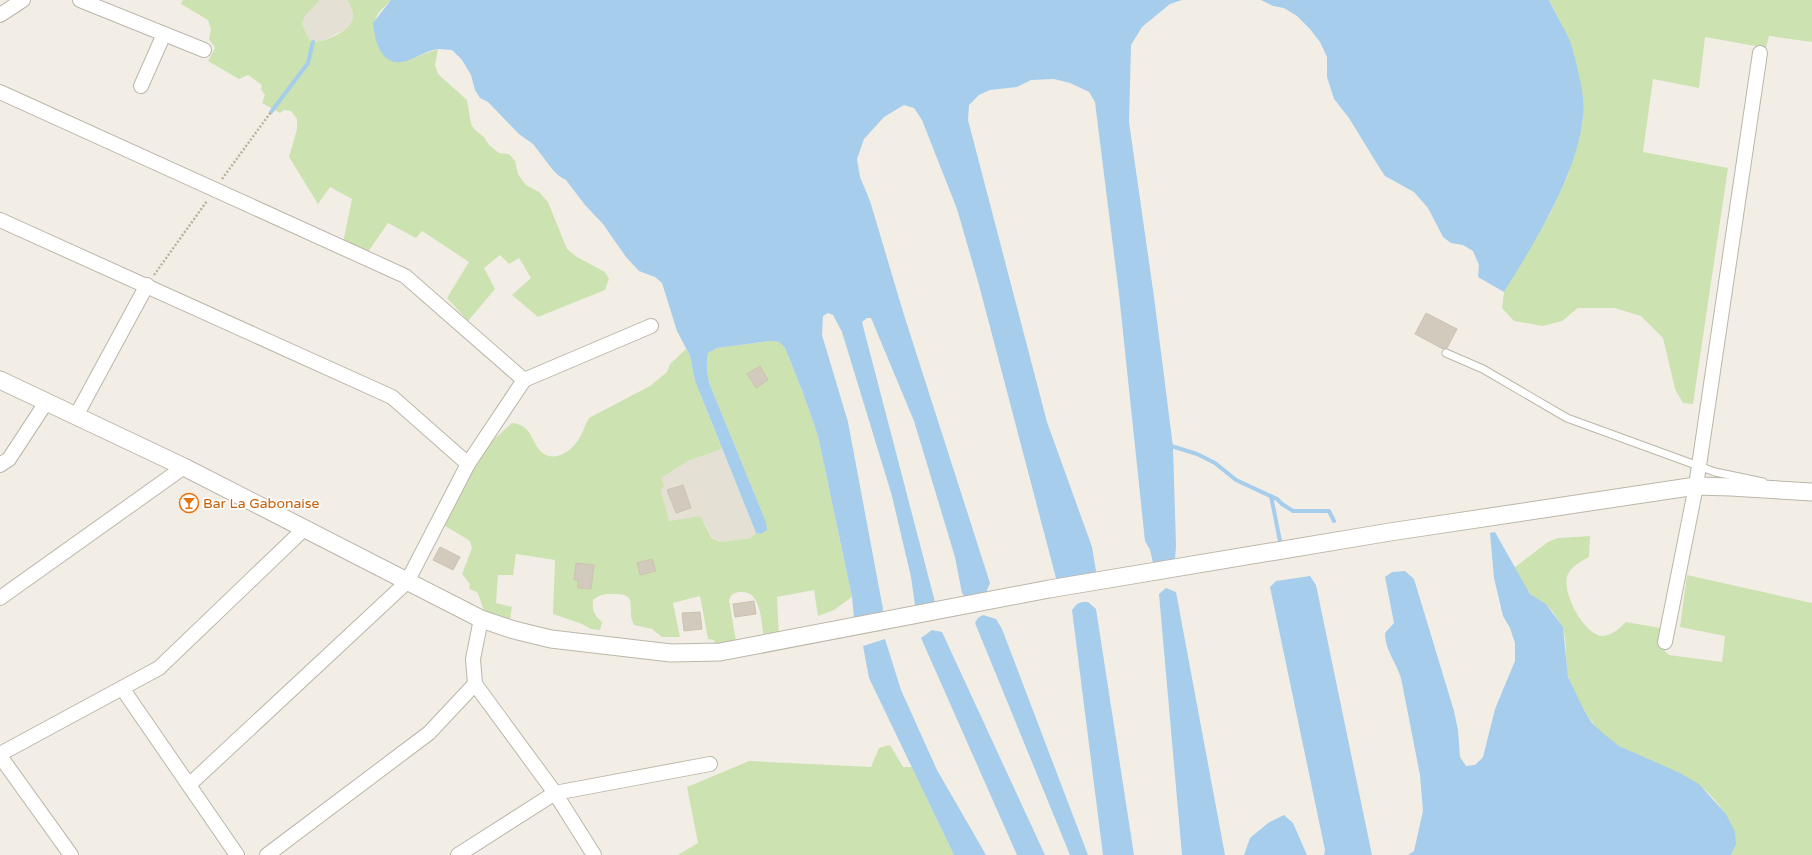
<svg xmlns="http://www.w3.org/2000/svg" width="1812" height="855" font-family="'Varela Round',sans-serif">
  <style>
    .residential { fill: #e5e0d4 }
    .green { fill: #cce3b1 }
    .water { fill: #a6cdeb }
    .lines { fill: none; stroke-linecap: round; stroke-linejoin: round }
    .stream { stroke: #a6cdeb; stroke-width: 4 }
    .building { fill: #d2cabc; stroke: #cdc2b0 }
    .service-casing { stroke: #bcb6a9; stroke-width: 9 }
    .minor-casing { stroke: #bcb6a9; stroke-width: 16 }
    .tertiary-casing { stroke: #bcb6a9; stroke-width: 19 }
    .path { stroke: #bdb29b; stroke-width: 2.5; stroke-dasharray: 2 2; stroke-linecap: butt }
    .service { stroke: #fff; stroke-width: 7 }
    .minor { stroke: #fff; stroke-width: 14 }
    .tertiary { stroke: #fff; stroke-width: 17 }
    .labels { text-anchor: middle; stroke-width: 3.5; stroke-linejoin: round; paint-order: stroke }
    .food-label { font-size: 14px; fill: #c56008; stroke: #fff; text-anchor: start }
  </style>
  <rect width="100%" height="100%" fill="#f2eee6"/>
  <g class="residential">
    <polygon points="320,0 347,0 352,7 354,16 350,24 344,30 324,40 313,42 309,39 302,24 305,16"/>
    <polygon points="722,449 756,533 751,538 720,542 713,538 700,516 669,521 661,490 661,478 688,461"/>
  </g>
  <g class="green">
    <path d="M 183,0 L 320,0 L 305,16 L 302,24 L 309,39 L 313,42 C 326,42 354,30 353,15 C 353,9 350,5 347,0 L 391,0 C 387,5 381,9 378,14 C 369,29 378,47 387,59 L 407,60 L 438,49 L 435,65 L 438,74 L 467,100 L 471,124 L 475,130 L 484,137 L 489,145 L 499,153 L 509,154 L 515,161 L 518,174 L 526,185 L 539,192 L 548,202 L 567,249 L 577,257 L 605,272 L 609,279 L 605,290 L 538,317 L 512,295 L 531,278 L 519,258 L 509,264 L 500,255 L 484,268 L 495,289 L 468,321 L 447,298 L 469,262 L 422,231 L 416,238 L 388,223 L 368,252 L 343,243 L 352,199 L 330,187 L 318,204 L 289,157 L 297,129 L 297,119 L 291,111 L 284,110 L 280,113 L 262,103 L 265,95 L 261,89 L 262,85 L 248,75 L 239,79 L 208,61 L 215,48 L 209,39 L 211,30 L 208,20 L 181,4 Z"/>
    <polygon points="1549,0 1812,0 1812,42 1769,36 1766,48 1705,37 1699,88 1653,79 1643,152 1728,168 1693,404 1683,403 1675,389 1663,338 1641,316 1614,308 1578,308 1562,321 1543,326 1514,321 1502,308 1504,292 1551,212 1567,177 1579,140 1583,119 1583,97 1570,42"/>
    <path d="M 770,341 L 779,342 L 785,348 L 803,393 L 818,436 L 852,597 L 834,610 L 818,616 L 814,590 L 777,597 L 779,637 L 764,638 C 761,623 762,591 741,592 C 735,592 731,594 729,600 L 737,647 L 716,649 L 714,640 L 708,639 L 700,596 L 673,603 L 680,637 L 662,637 L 652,629 L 634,625 C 625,610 641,594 614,594 C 605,594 600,594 593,600 C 592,610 594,615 602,622 L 600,630 L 591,629 L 582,624 L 553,614 L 555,560 L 516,554 L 513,575 L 498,575 L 496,603 L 512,607 L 510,619 C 501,617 488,617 483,608 C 481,603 480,597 477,592 L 469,589 L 470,584 L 462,574 L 472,548 L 470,541 L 442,524 L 472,459 L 512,423 C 534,425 530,444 544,454 C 557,462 574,449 580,437 C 584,431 585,424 589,418 L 650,386 L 667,372 L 670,364 L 686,349 L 690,356 L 695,381 L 722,449 L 688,461 L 661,478 L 664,486 L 661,490 L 669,521 L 700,516 L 712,538 L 720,542 L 751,538 L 756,533 L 761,534 L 766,522 L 710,385 C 707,374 706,365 708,353 L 717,348 Z"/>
    <path d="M 1590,536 L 1589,557 C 1582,561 1572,566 1568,574 C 1560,590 1584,636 1603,636 C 1612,635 1620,628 1626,622 L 1660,628 C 1660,640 1660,647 1669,655 L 1722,662 L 1725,636 L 1680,627 L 1687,575 L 1812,603 L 1812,855 L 1731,855 C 1737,840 1736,835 1729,821 C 1700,764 1646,770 1604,735 C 1591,724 1572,693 1568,676 C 1565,663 1568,636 1561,625 C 1558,619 1551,608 1545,604 C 1540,600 1534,598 1530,594 C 1523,586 1519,575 1515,567 L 1548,542 L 1558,538 Z"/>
    <polygon points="890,745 903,767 912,767 954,855 678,855 698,843 687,787 749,761 871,767 879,748"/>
  </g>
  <g class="water">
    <path d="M 391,0 L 1182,0 L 1170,4 L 1142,27 L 1131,45 L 1129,122 L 1154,297 L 1173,447 L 1176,545 L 1175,560 L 1154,567 L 1150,550 L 1145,541 L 1119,294 L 1095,102 L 1089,92 L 1070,83 L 1054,79 L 1031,80 L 1017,87 L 990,90 L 979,95 L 969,105 L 968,120 L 1047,422 L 1092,547 L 1097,577 L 1057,582 L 979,285 L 957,209 L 922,120 L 914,108 L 904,105 L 884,117 L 864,139 L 857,159 L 860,177 L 870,201 L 904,315 L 990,583 L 985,595 L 967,600 L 962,593 L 955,557 L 914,421 L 871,318 L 867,318 L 862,322 L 864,330 L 935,602 L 919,610 L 915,605 L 911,577 L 892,496 L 842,332 L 833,315 L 828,313 L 823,316 L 822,335 L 848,422 L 883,609 L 881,618 L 854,618 L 852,597 L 818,436 L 803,393 L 785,348 L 779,342 L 770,341 L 717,348 L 708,353 C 706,365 707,374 710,385 L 766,522 L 767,530 L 761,534 L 756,533 L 695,381 L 690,356 L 677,331 L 662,283 L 655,277 L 639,271 L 626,257 L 603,224 L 585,205 L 566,180 L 559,176 L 553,170 L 533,144 L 519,134 L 488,102 L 480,98 L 475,90 L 471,75 L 462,60 L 452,50 C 448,50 443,49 439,49 C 429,50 419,56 409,60 C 382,70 375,43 373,23 Z"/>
    <path d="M 1261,0 L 1549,0 C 1555,14 1564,27 1570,41 C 1574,52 1582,85 1583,97 C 1589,157 1535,242 1504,292 L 1478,277 L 1479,265 L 1473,251 L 1463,245 L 1451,243 L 1443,237 L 1428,208 L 1414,192 L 1385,176 L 1379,167 L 1349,118 L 1334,99 L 1327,77 L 1327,57 L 1320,42 L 1310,29 L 1297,16 L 1284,8 L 1273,6 Z"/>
    <path d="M 1495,532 L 1530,594 L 1546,604 L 1563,627 L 1568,677 L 1584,710 L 1592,723 L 1604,734 L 1619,746 L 1680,773 L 1699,784 L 1726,814 L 1735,832 L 1736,844 L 1731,855 L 1408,855 L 1414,851 L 1423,811 L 1420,775 L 1401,678 C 1396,662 1385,650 1385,633 L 1394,623 L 1385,577 L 1392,572 L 1405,571 L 1414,579 L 1454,711 L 1458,730 L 1460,757 L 1466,766 L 1475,765 L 1483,757 L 1495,709 L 1515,661 L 1515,643 L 1510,628 L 1503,616 L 1494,578 L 1490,533 Z"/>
    <polygon points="1310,576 1316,585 1372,855 1324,855 1325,850 1270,587 1276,581"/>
    <polygon points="1166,588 1176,592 1225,855 1182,855 1159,594"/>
    <polygon points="1082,602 1088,602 1096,609 1134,855 1103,855 1072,610 1077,604"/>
    <polygon points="983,615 996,619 1002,629 1088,855 1070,855 975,623 978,618"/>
    <polygon points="932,630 942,632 1045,855 1017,855 921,638"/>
    <polygon points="885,639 901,690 937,770 986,855 954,855 869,678 863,646"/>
    <polygon points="1284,815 1293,823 1307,855 1244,855 1250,838 1268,823"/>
  </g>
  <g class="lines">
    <g class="stream">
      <polyline points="271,112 308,63 313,42"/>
      <polyline points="1168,445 1197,454 1215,463 1236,480 1277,499 1282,504 1293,511 1329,511 1334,521"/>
      <polyline points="1271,496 1281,546"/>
    </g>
  </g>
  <g class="building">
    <polygon points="1426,313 1457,329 1447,348 1443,349 1415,334"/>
    <polygon points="760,366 768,380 756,388 747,374"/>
    <polygon points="683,485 691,508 676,513 667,490"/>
    <polygon points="440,547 460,557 453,570 433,560"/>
    <polygon points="652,559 656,571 640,575 637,563"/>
    <polygon points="576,563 594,565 591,589 578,588 578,580 574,580"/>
    <polygon points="754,601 756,614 735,617 733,604"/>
    <polygon points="700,612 702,629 684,631 682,613"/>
  </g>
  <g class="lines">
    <defs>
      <polyline id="service" points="1446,353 1483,369 1567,418 1715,472 1763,482"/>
      <g id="minor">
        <polyline points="80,0 204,50"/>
        <polyline points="0,15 23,0"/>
        <polyline points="141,86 164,34"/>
        <polyline points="0,92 405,276 524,380 651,326"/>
        <polyline points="0,220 392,397 468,464 407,582 189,785"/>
        <polyline points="76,416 147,285"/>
        <polyline points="468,464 524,380"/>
        <polyline points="0,465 9,459 47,401"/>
        <polyline points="0,598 184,467"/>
        <polyline points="481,619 473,659 475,684 555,793 594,855"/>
        <polyline points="1665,642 1696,486 1760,53"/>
        <polyline points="122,688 237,855"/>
        <polyline points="0,754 159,668 304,529"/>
        <polyline points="0,756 71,855"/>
        <polyline points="267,855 429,733 475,684"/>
        <polyline points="458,855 555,793 710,764"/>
      </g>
      <polyline id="tertiary" points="0,380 184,467 481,619 514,630 551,639 671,653 720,652 1049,589 1390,532 1696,486 1731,487 1812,492"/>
    </defs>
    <use href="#service" class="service-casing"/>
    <use href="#minor" class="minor-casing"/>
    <use href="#tertiary" class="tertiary-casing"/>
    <g class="path">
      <polyline points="222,179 271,112"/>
      <polyline points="154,275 207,201"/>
    </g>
    <use href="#service" class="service"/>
    <use href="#minor" class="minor"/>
    <use href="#tertiary" class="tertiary"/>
  </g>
  <defs>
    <symbol id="bar-ring" viewBox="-11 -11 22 22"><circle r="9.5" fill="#fff" stroke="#e8710a" stroke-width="1.5"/><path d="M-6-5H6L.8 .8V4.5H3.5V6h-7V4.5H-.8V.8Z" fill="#e8710a"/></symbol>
  </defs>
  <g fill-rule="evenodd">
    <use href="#bar-ring" x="178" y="492" width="22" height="22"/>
  </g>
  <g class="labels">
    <g class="food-label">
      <text x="203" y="508">Bar La Gabonaise</text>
    </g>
  </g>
</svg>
